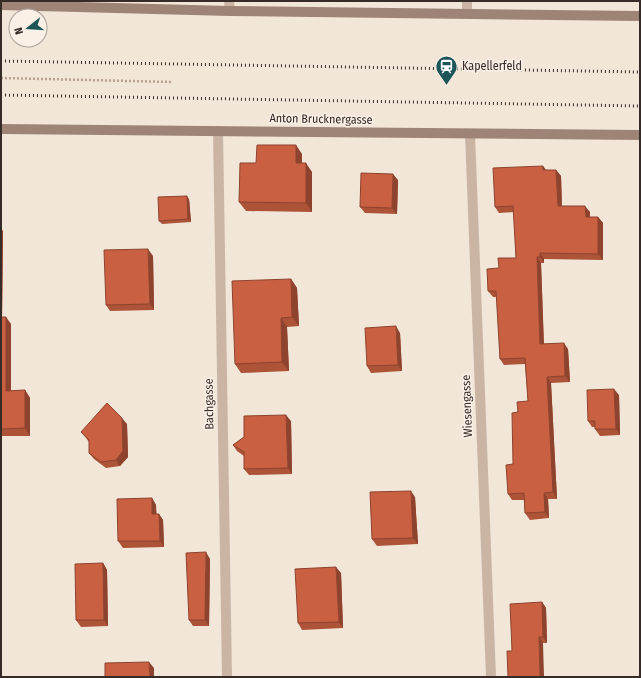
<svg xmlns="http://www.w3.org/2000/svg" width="641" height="678" font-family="'Fira Sans Condensed',sans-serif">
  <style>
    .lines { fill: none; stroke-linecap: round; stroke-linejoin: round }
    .path { stroke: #b69f8f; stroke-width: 2.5; stroke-dasharray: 2 2; stroke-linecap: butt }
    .street { stroke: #cab5a5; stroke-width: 10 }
    .secondary { stroke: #9e8477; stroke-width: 10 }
    .rail { stroke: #362b27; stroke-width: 3; stroke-dasharray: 1 3; stroke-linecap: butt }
    .wall { fill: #ad5338 }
    .shaded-wall { fill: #8d432e }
    .building { fill: #c96041; stroke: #8d432e }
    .labels { text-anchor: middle; stroke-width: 3; stroke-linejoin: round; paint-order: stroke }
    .poi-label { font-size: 12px; fill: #362b27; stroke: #faf0e6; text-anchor: start }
    .street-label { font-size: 12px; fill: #362b27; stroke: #faf0e6 }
  </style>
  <rect width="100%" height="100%" fill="#f2e6d9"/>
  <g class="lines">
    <polyline class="path" points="1,78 173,82"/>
    <g class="street">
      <polyline points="229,1 230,11"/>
      <polyline points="467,1 467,13"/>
      <polyline points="218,131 227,677"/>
      <polyline points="470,134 491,677"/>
    </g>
    <g class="secondary">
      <polyline points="1,5 230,11 640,16"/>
      <polyline points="1,129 640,135"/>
    </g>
    <g class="rail">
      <polyline points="1,61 640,72"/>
      <polyline points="1,95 640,106"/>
    </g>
  </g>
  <g class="wall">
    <polygon points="302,154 302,163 312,172 312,212 246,211 239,202 256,163"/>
    <polygon points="543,166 546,170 556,170 561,176 562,206 590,212 590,217 598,217 603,223 603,260 544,259 544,263 541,263 544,344 568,349 570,382 551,383 557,499 548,499 549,518 530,520 525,513 524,500 512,500 508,494 513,464 518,412 528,401 525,364 504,365 500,359 497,297 493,297 488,291 499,268 516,258 514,212 499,213 495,207"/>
    <polygon points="398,180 397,214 365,213 360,207"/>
    <polygon points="189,199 191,222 162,224 159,221"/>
    <polygon points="1,229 3,231 2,317 11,324 11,391 25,390 30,398 30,436 1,436"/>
    <polygon points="153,256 154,310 110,311 106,305"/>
    <polygon points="291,279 297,288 299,326 287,327 289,371 241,373 235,364"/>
    <polygon points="400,333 402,371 371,373 367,366"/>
    <polygon points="619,395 620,435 600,436 595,429 595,427 592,427 588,421"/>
    <polygon points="291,421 292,474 249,475 244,469 244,456 237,451 233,445 244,437"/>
    <polygon points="127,424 128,457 120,466 106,468 94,459 89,453 89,442 86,438 81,432"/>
    <polygon points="415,497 418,544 377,546 372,539"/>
    <polygon points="152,498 156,505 156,514 159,514 163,520 164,547 123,548 118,541"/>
    <polygon points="210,559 209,626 193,626 189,620"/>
    <polygon points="103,563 107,570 108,626 81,627 76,620"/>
    <polygon points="341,573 343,628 302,630 298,623"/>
    <polygon points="542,602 546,608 547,643 543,643 512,651"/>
  </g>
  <g class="shaded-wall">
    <polygon points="296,145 302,154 302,172 296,163"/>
    <polygon points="306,163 312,172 312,212 306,203"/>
    <polygon points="543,166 547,172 543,170"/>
    <polygon points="556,170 561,176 562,212 558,206"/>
    <polygon points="393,174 398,180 397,214 392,208"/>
    <polygon points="187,196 189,199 191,222 188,219"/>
    <polygon points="585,206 590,212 590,223 586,217"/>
    <polygon points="598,217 603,223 603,260 598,254"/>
    <polygon points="1,229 3,231 2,324 1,323"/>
    <polygon points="148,249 153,256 154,310 150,304"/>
    <polygon points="540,253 544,259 544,263 540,257"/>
    <polygon points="537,257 541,263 544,351 540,344"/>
    <polygon points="291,279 297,288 299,326 292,317"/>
    <polygon points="6,317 11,324 11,398 6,391"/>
    <polygon points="281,318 287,327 289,371 282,362"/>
    <polygon points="396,326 400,333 402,371 398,365"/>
    <polygon points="564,343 568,349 570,382 565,376"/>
    <polygon points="547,377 551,383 557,499 553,492"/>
    <polygon points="614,389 619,395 620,435 616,429"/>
    <polygon points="25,390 30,398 30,436 25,428"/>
    <polygon points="286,415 291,421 292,474 288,468"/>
    <polygon points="122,418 127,424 128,457 120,466 116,460"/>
    <polygon points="411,491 415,497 418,544 413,538"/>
    <polygon points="544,493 548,499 549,518 545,512"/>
    <polygon points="152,498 156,505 157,520 152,514"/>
    <polygon points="159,514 163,520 164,547 160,541"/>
    <polygon points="206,552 210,559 209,626 205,620"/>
    <polygon points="103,563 107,570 108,626 104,620"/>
    <polygon points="336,567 341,573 343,628 339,622"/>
    <polygon points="542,602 546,608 547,643 543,637"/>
    <polygon points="539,637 543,643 544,677 540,677"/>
    <polygon points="149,662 154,668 154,677 150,677"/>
  </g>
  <g class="building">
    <polygon points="257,145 296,145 296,163 306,163 306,203 239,202 240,163 256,163"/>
    <polygon points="543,166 543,170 556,170 558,206 585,206 586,217 598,217 598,254 540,253 540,257 537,257 540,344 564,343 565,376 547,377 553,492 544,493 545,512 525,513 524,493 508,494 506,465 513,464 512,413 518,412 517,402 528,401 525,358 500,359 496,291 488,291 487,269 499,268 498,258 516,258 513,206 495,207 493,168"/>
    <polygon points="361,173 393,174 392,208 360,207"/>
    <polygon points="187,196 188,219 159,221 158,197"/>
    <polygon points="148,249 150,304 106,305 104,250"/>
    <polygon points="291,279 292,317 281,318 282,362 235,364 232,281"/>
    <polygon points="1,317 6,317 6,391 25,390 25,428 1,429"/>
    <polygon points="396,326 398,365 367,366 365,328"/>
    <polygon points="614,389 616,429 595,429 595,421 588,421 587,390"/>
    <polygon points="107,403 122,418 123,451 116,460 101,462 89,453 89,440 81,432"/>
    <polygon points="286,415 288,468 244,469 244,452 233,445 244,437 244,416"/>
    <polygon points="411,491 413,538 372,539 370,492"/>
    <polygon points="152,498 152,514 159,514 160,541 118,541 117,499"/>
    <polygon points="206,552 205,620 189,620 186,553"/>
    <polygon points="103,563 104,620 76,620 75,564"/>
    <polygon points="336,567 339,622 298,623 295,569"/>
    <polygon points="542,602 543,637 539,637 540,677 508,677 507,651 512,651 510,604"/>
    <polygon points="149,662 150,677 105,677 105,663"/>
  </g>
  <defs>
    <symbol id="station-pin" viewBox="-11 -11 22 30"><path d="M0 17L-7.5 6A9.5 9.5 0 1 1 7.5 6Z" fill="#1b5558" stroke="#faf0e6"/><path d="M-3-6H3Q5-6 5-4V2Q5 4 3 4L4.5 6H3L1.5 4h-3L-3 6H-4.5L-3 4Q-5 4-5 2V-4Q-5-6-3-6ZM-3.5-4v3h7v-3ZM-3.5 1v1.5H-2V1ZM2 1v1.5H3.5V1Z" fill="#fff"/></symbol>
  </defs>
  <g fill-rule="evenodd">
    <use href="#station-pin" x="434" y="54" width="25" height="34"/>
  </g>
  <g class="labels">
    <g class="poi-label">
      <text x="462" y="70">Kapellerfeld</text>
    </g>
    <g class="street-label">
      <text transform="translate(321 119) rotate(1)" y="4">Anton Brucknergasse</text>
      <text transform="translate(209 404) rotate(-91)" y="4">Bachgasse</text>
      <text transform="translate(467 406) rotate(-92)" y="4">Wiesengasse</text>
    </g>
  </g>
  <rect width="641" height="678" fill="none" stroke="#362b27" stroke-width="4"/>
  <g transform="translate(28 28) rotate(253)"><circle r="19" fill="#faf0e6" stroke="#aca19a"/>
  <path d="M0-3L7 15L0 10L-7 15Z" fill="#1b5558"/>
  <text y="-6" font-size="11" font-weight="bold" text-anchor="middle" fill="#362b27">N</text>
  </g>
</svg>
